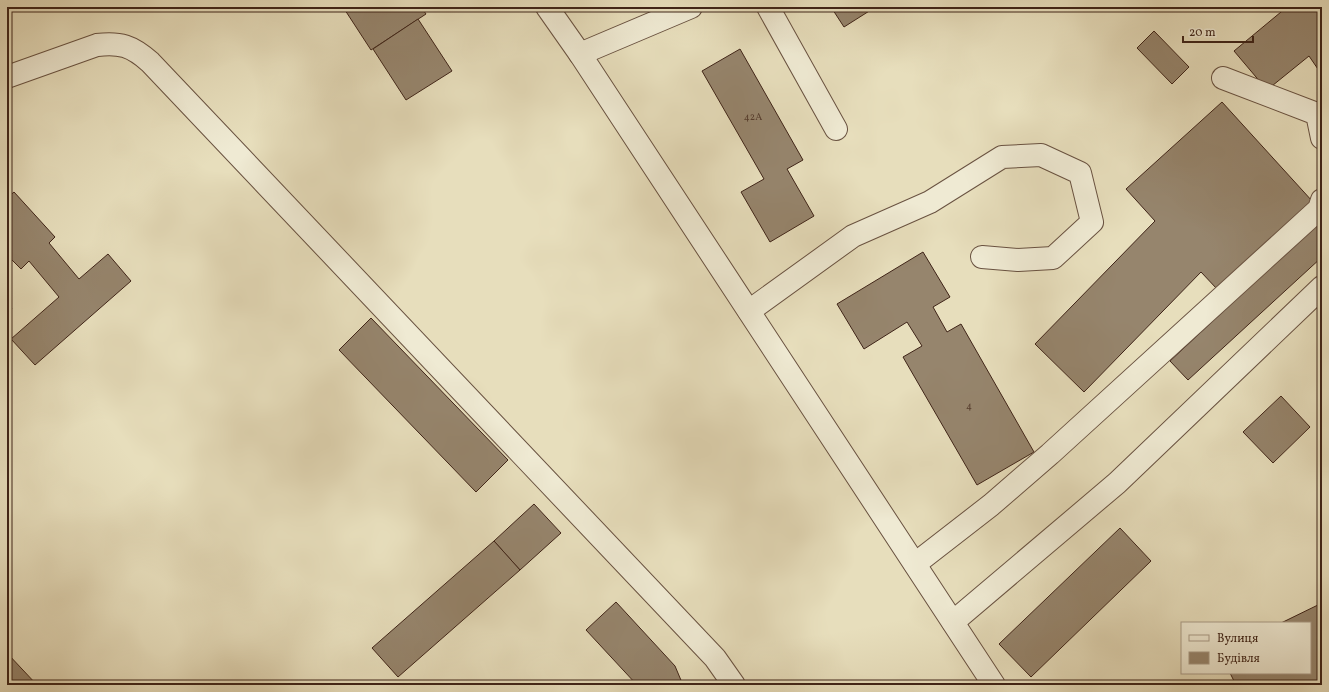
<svg xmlns="http://www.w3.org/2000/svg" width="1329" height="692" font-family="Vollkorn,serif">
  <style>
    .building { fill: #96856d; stroke: #3f2418 }
    .lines { fill: none; stroke-linecap: round; stroke-linejoin: round }
    .minor-casing { stroke: #695241; stroke-width: 24 }
    .minor { stroke: #efead3; stroke-width: 22 }
    .labels { text-anchor: middle; stroke-width: 4; stroke-linejoin: round; paint-order: stroke }
    .number-label { font-size: 10px; fill: #553c2d }
  </style>
  <rect width="100%" height="100%" fill="#e7debc"/>
  <filter id="stains"><feTurbulence type="fractalNoise" baseFrequency=".005" numOctaves="4"/><feColorMatrix values="0 0 0 0 .2 0 0 0 0 .09 0 0 0 0 .02 0 0 0 .5 -.17"/></filter>
  <radialGradient id="worn" r=".72"><stop offset=".6" stop-color="#630" stop-opacity="0"/><stop offset="1" stop-color="#630" stop-opacity=".3"/></radialGradient>
  <g class="building">
    <polygon points="343,7 421,7 426,14 371,50"/>
    <polygon points="831,7 873,7 874,8 844,27"/>
    <polygon points="1287,7 1322,7 1322,75 1309,56 1267,90 1234,51"/>
    <polygon points="418,19 452,71 406,100 373,49"/>
    <polygon points="1154,31 1189,67 1172,84 1137,48"/>
    <polygon points="740,49 803,160 787,169 814,216 770,242 741,192 764,179 702,71"/>
    <polygon points="1222,102 1313,202 1217,289 1201,272 1084,392 1035,344 1155,221 1126,189"/>
    <polygon points="14,192 55,237 49,243 79,279 108,254 131,281 35,365 11,339 59,297 29,261 21,269 7,255 7,198"/>
    <polygon points="1322,219 1322,257 1188,380 1170,361"/>
    <polygon points="923,252 950,297 933,307 947,332 961,324 1034,452 977,485 903,357 922,346 907,322 864,349 837,304"/>
    <polygon points="7,302 12,309 7,313"/>
    <polygon points="371,318 508,460 476,492 339,350"/>
    <polygon points="1281,396 1310,427 1273,463 1243,432"/>
    <polygon points="534,504 561,533 520,570 494,541"/>
    <polygon points="1120,528 1151,561 1031,677 999,644"/>
    <polygon points="494,541 520,570 398,677 372,648"/>
    <polygon points="616,602 675,666 683,685 637,685 586,630"/>
    <polygon points="1322,603 1322,685 1236,685 1230,673 1310,673 1310,623 1281,623"/>
    <polygon points="7,653 37,685 7,685"/>
  </g>
  <g class="lines">
    <defs>
      <g id="minor">
        <polyline points="547,7 580,54 994,685"/>
        <polyline points="768,7 836,129"/>
        <polyline points="580,54 691,7"/>
        <path d="M 7,77 L 97,45 C 120,42 132,46 150,62 L 715,658 L 734,685"/>
        <polyline points="1223,78 1317,114 1322,138"/>
        <polyline points="749,311 853,236 930,202 1002,157 1041,155 1080,173 1092,222 1053,258 1018,260 982,257"/>
        <polyline points="915,564 991,505 1050,454 1319,209 1322,200"/>
        <polyline points="953,622 1117,483 1322,287"/>
      </g>
    </defs>
    <use href="#minor" class="minor-casing"/>
    <use href="#minor" class="minor"/>
  </g>
  <g class="labels">
    <g class="number-label">
      <text x="753" y="120">42А</text>
      <text x="969" y="409">4</text>
    </g>
  </g>
  <rect width="1329" height="692" fill="none" stroke="#e7debc" stroke-width="24"/>
  <rect x="8" y="8" width="1313" height="676" fill="none" stroke="#3f2418" stroke-width="2"/>
  <rect x="12" y="12" width="1305" height="668" fill="none" stroke="#3f2418"/>
  <rect x="1181" y="622" width="130" height="52" fill="#efead3" stroke="#a99b88"/>
  <rect x="1189" y="635" width="20" height="6" fill="#efead3" stroke="#a99b88"/>
  <text x="1217" y="642" font-size="12" fill="#3f2418">Вулиця</text>
  <rect x="1189" y="652" width="20" height="12" fill="#96856d" stroke="#a99b88"/>
  <text x="1217" y="662" font-size="12" fill="#3f2418">Будівля</text>
  <path d="M1183 36v6h70v-6" fill="none" stroke="#3f2418" stroke-width="2"/>
  <text x="1189" y="36" font-size="12" fill="#3f2418" stroke="#efead3" stroke-width="3" paint-order="stroke">20 m</text>
  <rect width="100%" height="100%" filter="url(#stains)"/>
  <rect width="100%" height="100%" fill="url(#worn)"/>
</svg>
